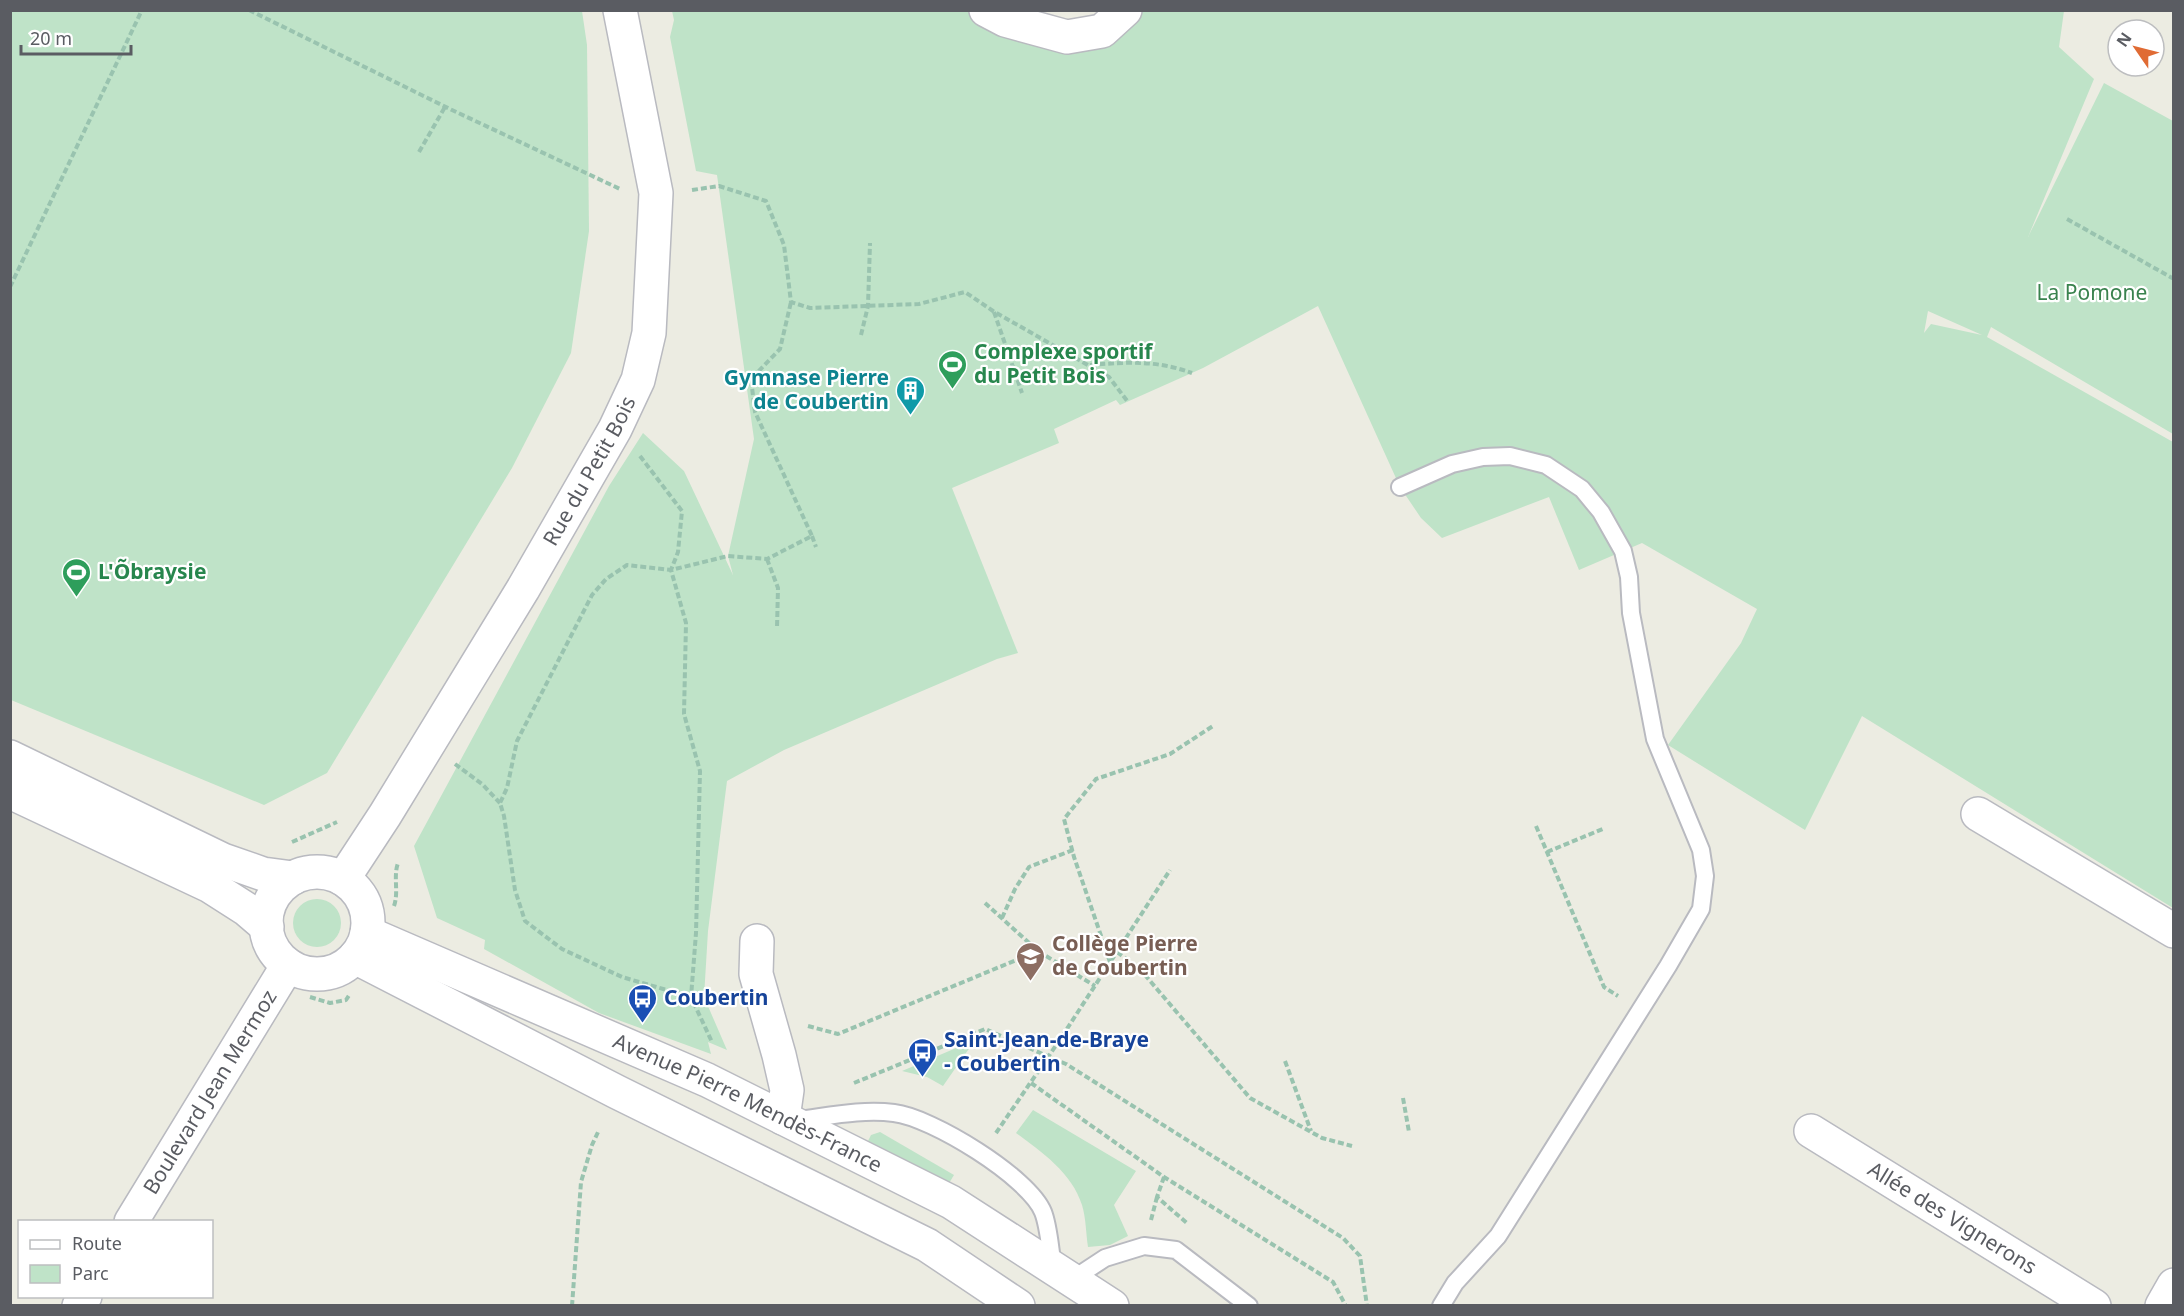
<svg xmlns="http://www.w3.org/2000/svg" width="2184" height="1316" font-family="'Noto Sans',sans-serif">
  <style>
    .green { fill: #bfe3c8; fill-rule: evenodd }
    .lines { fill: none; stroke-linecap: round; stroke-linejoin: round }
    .service-casing { stroke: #b9bac0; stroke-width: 20 }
    .minor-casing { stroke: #b9bac0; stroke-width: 36 }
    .tertiary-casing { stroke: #b9bac0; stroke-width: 36 }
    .path { stroke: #99c3af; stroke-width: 4; stroke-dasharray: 6 3; stroke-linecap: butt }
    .service { stroke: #fff; stroke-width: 16 }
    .minor { stroke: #fff; stroke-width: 33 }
    .tertiary { stroke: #fff; stroke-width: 33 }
    .labels { text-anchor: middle; stroke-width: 4.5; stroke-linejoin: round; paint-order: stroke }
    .park-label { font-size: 21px; fill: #39824e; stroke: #fff }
    .leisure-label { font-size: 21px; font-weight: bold; fill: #27864d; stroke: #fff; text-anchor: start }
    .culture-label { font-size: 21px; font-weight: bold; fill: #0d838f; stroke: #fff; text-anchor: end }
    .street-label { font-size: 21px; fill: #5a5c62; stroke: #fff }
    .education-label { font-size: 21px; font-weight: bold; fill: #785e54; stroke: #fff; text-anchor: start }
    .transit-label { font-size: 21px; font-weight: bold; fill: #164399; stroke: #fff; text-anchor: start }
  </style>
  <rect width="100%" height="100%" fill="#ecece2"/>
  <g class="green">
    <path d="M 1140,10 L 2064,11 L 2059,47 L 2094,79 L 2028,237 L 2104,83 L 2173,121 L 2173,434 L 1991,327 L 1987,337 L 2173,442 L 2173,908 L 1862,716 L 1805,830 L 1668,745 L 1741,643 L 1757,609 L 1642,543 L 1579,570 L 1549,497 L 1442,538 L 1421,518 L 1400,487 L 1318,306 L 1203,368 L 1120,405 L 1116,400 L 1054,429 L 1059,443 L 952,488 L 1018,653 L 997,659 L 784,750 L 727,781 L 708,931 L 704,997 L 727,1050 L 708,1042 L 711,1054 L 599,1013 L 484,949 L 485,940 L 437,918 L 414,846 L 609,486 L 643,433 L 684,471 L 733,575 L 728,556 L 754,439 L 717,175 L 696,171 L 670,37 L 674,20 L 672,11 L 976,11 L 1054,47 ZM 1928,311 L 1982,335 L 1931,324 L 1924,333 Z"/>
    <polygon points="10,11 582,11 587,45 589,231 571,353 512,468 327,773 264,805 11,700"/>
    <circle cx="317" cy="923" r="24"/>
    <polygon points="975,1040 943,1086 927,1077 902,1071"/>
    <path d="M 1033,1110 L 1136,1171 L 1114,1205 L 1128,1236 L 1110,1245 L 1088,1247 C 1086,1234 1086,1218 1082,1205 C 1072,1173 1042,1152 1016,1133 Z"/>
    <polygon points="880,1132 954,1175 946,1188 873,1149 868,1141 871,1135"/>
  </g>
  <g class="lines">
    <defs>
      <g id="service">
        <polyline points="1400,487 1452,464 1483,457 1510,456 1546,465 1582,489 1601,512 1623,551 1629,577 1631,613 1655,739 1701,850 1705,876 1701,909 1668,966 1498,1236 1455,1283 1441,1306"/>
        <path d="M 798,1120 C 830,1116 862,1109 894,1113 C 931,1117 1029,1177 1043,1212 C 1049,1227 1050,1250 1053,1266"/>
        <polyline points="1073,1279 1105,1258 1144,1246 1176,1250 1249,1306"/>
      </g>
      <g id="minor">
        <polyline points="986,10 1005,20 1067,37 1102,31 1125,10"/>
        <polyline points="1978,814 2174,931"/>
        <path id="s1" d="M 343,879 L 385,815 L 523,589 L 615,429 L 638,380 L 649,333 L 656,193 L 620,10"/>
        <polyline points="757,941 756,974 779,1055 787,1090 783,1118"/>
        <path id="s2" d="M 1811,1131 L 2094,1306"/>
        <path id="s3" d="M 131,1222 L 288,965"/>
        <polyline points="79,1306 85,1296"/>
        <polyline points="2162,1306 2174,1285"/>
      </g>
      <g id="tertiary">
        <polyline points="10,757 223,860 263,874 293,878"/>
        <polyline points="10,792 210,886 246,909 267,927"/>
        <circle cx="317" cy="923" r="51"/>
        <path id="s4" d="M 367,933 L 707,1080 L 951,1202 L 1112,1306"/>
        <polyline points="355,957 617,1092 927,1245 1018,1306"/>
      </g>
    </defs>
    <use href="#service" class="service-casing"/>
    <use href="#minor" class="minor-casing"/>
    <use href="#tertiary" class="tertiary-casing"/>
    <g class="path">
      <polyline points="249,10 452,110 620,189"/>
      <polyline points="419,152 445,107"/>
      <polyline points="692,190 719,186 766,201 784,245 791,302 810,308 919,304 965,292 993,311 1109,377 1128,402"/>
      <polyline points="2067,219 2174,279"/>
      <polyline points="10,287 142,10"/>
      <polyline points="994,312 1022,393"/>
      <polyline points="861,335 868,306 870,243"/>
      <path d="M 1090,365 C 1127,362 1156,360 1192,373"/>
      <polyline points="640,456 682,511 678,552 671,570 686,623 684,714 700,771 696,933 691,997 712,1042"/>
      <polyline points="812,536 816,547"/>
      <polyline points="767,559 778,588 777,628"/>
      <polyline points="455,764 482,784 500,803"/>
      <polyline points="1536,826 1604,987 1618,996"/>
      <polyline points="292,842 337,822"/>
      <polyline points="1547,852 1605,828"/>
      <polyline points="985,903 1038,951 1095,986"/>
      <path d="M 394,906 C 399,892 393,877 398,863"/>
      <polyline points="1002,918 1015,889 1029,867 1073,850"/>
      <polyline points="1117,952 1139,968 1250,1098 1322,1138 1352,1146"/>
      <polyline points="1110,962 1074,857 1064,819 1096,779 1170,754 1213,726"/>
      <polyline points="310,997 330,1003 346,1000 350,994"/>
      <polyline points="691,997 622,977 562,949 525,921 515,890 504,816 500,803 507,788 517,741 592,595 606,579 627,565 671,570 728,556 767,559 812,536 755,412 751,379 780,349 791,302"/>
      <polyline points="808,1026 838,1034 1038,951"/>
      <polyline points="1285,1061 1311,1131"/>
      <polyline points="854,1083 985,1029 1066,1064 1343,1238 1360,1256 1367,1306"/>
      <polyline points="1031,1083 1164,1177 1333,1282 1346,1306"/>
      <polyline points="1403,1098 1409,1132"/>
      <polyline points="996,1133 1061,1038 1170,870"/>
      <polyline points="1164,1177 1157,1197 1188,1224"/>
      <polyline points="1151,1220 1157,1197"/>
      <polyline points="572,1306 581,1182 592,1145 599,1130"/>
    </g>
    <use href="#service" class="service"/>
    <use href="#minor" class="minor"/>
    <use href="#tertiary" class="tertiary"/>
  </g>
  <defs>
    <symbol id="stadium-pin" viewBox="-11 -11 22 30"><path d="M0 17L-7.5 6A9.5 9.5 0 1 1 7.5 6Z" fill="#2e9e5b" stroke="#fff"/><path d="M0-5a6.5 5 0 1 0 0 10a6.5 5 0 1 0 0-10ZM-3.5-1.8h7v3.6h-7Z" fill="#fff"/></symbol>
    <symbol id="building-pin" viewBox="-11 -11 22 30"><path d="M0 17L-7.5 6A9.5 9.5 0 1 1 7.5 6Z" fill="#0f9aa8" stroke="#fff"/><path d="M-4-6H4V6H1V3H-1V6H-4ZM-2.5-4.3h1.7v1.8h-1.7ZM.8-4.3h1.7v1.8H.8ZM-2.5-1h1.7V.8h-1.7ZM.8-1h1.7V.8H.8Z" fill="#fff"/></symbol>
    <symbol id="school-pin" viewBox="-11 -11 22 30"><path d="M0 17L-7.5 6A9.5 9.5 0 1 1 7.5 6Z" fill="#8d6e63" stroke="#fff"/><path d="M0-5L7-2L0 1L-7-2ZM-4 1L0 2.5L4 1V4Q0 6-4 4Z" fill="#fff"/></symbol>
    <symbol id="bus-pin" viewBox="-11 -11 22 30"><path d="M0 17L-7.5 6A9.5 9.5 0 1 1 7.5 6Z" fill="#1a4fb4" stroke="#fff"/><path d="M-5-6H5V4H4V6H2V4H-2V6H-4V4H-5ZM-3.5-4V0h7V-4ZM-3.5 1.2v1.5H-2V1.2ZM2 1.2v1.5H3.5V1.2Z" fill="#fff"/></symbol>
  </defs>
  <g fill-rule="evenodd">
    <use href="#stadium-pin" x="936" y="348" width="33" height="45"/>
    <use href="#building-pin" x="894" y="374" width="33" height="45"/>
    <use href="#stadium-pin" x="60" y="556" width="33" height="45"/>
    <use href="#school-pin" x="1014" y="940" width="33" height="45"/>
    <use href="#bus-pin" x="626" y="982" width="33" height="45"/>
    <use href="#bus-pin" x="906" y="1036" width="33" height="45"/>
  </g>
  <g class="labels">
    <g class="park-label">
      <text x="2092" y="300">La Pomone</text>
    </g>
    <g class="leisure-label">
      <text x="974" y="359">Complexe sportif<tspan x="974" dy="24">du Petit Bois</tspan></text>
      <text x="98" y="579">L'Õbraysie</text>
    </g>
    <g class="culture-label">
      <text x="889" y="385">Gymnase Pierre<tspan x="889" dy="24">de Coubertin</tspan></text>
    </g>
    <g class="street-label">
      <text dy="7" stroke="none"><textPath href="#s1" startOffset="477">Rue du Petit Bois</textPath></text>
      <text dy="7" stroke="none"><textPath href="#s3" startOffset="152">Boulevard Jean Mermoz</textPath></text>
      <text dy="7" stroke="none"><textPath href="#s4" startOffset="417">Avenue Pierre Mendès-France</textPath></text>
      <text dy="7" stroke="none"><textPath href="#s2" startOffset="166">Allée des Vignerons</textPath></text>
    </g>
    <g class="education-label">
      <text x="1052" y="951">Collège Pierre<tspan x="1052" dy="24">de Coubertin</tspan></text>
    </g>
    <g class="transit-label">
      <text x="664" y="1005">Coubertin</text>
      <text x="944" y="1047">Saint-Jean-de-Braye<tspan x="944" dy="24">- Coubertin</tspan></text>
    </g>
  </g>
  <rect width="2184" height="1316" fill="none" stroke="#5a5c62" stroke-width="24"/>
  <rect x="18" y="1220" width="195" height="78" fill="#ffffff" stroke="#bdbec0" stroke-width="1.5"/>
  <rect x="30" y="1240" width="30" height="9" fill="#ffffff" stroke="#bdbec0" stroke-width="1.5"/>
  <text x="72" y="1250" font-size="18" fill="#5a5c62">Route</text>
  <rect x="30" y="1265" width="30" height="18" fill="#bfe3c8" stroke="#bdbec0" stroke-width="1.5"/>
  <text x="72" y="1280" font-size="18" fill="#5a5c62">Parc</text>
  <g transform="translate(2136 48) rotate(305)"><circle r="28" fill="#ffffff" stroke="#bdbec0" stroke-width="1.5"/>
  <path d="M0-4.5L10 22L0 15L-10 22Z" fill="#e06b34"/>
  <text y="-9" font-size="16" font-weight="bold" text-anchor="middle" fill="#5a5c62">N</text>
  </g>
  <path d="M21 45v9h110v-9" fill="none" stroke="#5a5c62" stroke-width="3"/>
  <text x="30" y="45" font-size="18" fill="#5a5c62" stroke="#ffffff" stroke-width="4.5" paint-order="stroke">20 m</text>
</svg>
